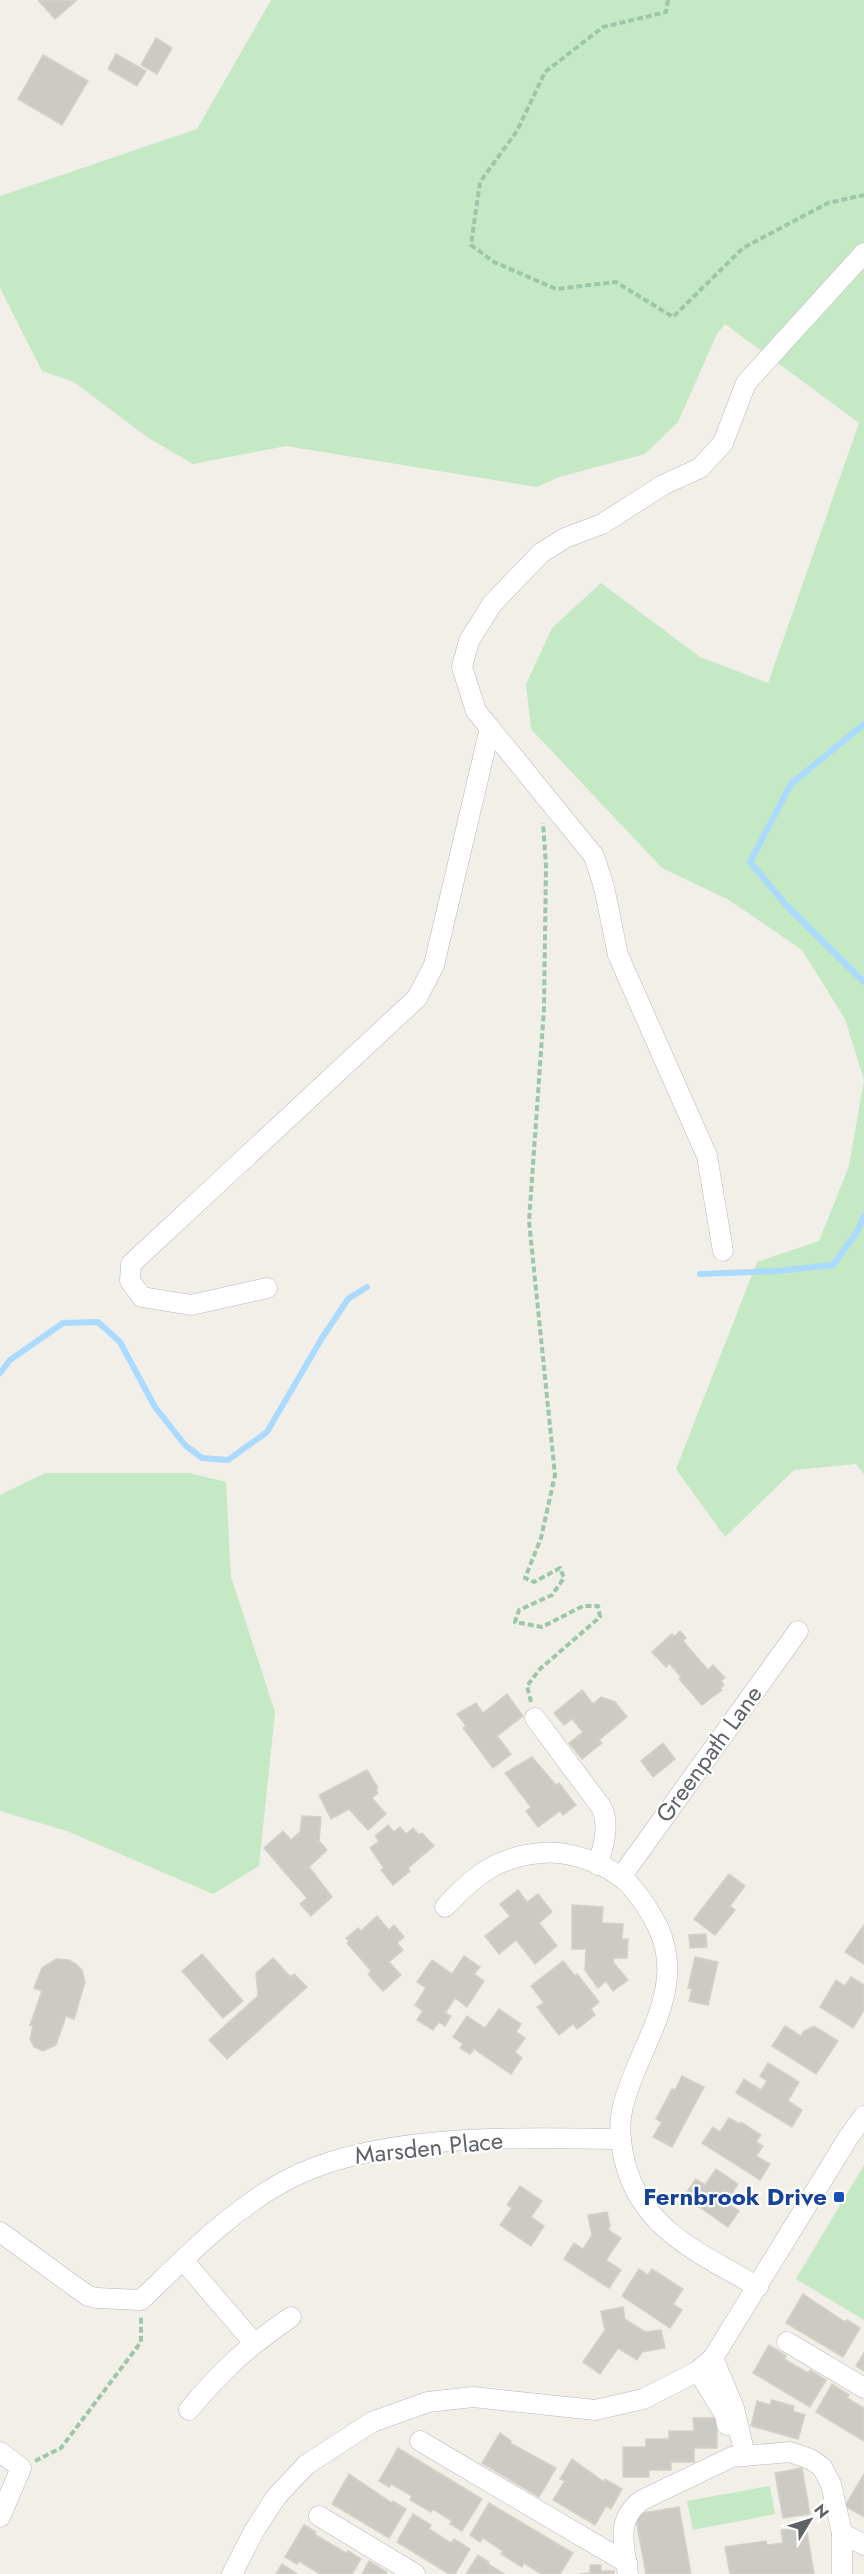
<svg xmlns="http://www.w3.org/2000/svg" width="864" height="2574" font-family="Jost,sans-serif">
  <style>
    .green { fill: #c5e8c5 }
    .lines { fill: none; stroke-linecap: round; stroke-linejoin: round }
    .stream { stroke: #aadaff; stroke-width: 6 }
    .building { fill: #cccac5; stroke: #d6d1c6; stroke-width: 1.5 }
    .minor-casing { stroke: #b5b8bc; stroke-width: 21 }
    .path { stroke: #9cc7a9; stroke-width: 4; stroke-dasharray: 6 3; stroke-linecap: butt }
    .minor { stroke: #fff; stroke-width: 20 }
    .transit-dot { fill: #1a4fb4; stroke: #fff; stroke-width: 2 }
    .labels { text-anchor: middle; stroke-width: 4.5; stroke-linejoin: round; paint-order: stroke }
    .street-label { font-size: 24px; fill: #5f6368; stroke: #fff }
    .transit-label { font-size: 24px; font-weight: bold; fill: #164399; stroke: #fff; text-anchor: end }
  </style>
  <rect width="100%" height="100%" fill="#f1efe8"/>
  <g class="green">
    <polygon points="271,0 864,0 864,1474 856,1464 794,1470 725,1537 676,1469 757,1262 819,1241 849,1166 864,1080 845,1019 802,950 729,900 662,868 531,729 526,684 552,628 601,583 700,657 768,683 859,423 725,324 717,334 678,422 645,454 559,477 537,487 286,446 193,464 147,437 74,382 42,371 0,288 0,196 197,129"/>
    <polygon points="45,1473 189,1473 226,1482 231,1577 275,1712 259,1866 213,1894 67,1831 0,1811 0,1495"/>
    <polygon points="864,2165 864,2320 796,2279"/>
    <polygon points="770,2486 775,2514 693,2530 687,2501"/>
  </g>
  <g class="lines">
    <g class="stream">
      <polyline points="864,724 791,784 750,862 787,906 864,982"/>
      <polyline points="700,1274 777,1271 833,1265 857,1232 864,1216"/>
      <polyline points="0,1373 10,1360 63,1323 98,1322 120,1342 155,1407 185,1445 202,1458 228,1460 267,1432 322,1338 348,1299 367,1287"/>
    </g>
  </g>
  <g class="building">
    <polygon points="38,0 77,0 55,19"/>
    <polygon points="156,38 172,48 157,74 141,65"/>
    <polygon points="116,54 146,71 137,86 108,69"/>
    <polygon points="43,55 88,81 62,125 18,99"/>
    <polygon points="680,1631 686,1638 683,1641 708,1670 713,1665 725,1678 721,1681 724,1685 720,1688 722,1690 702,1705 679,1679 681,1677 669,1663 666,1667 652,1652 672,1634 674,1637"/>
    <polygon points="582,1690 593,1704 601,1697 615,1702 627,1717 599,1740 602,1743 582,1759 569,1743 583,1732 572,1719 564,1725 554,1713"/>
    <polygon points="507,1694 523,1716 497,1736 511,1754 493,1768 463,1728 466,1726 457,1714 476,1703 483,1713"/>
    <polygon points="663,1743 675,1759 653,1777 641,1761"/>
    <polygon points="532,1757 556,1785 559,1783 576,1805 563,1815 560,1811 538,1827 526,1811 531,1807 505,1773"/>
    <polygon points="367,1770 378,1788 376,1790 378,1793 372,1798 386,1814 368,1830 349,1809 331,1819 319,1795"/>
    <polygon points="302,1816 321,1817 319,1841 327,1850 309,1867 332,1897 311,1916 300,1904 307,1898 264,1848 283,1831 291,1840 300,1832"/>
    <polygon points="388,1825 394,1832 400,1827 406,1834 413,1828 419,1835 422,1833 434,1846 408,1868 410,1871 393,1885 381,1870 384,1868 370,1848 379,1841 375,1836"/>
    <polygon points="729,1874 745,1886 730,1906 735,1910 715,1935 694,1919"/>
    <polygon points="518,1890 527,1902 538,1894 552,1912 539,1923 557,1946 535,1964 516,1940 499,1954 485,1936 510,1916 500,1904"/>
    <polygon points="572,1905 603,1907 602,1923 623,1924 622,1939 628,1939 627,1958 614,1958 613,1962 628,1980 613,1991 606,1981 598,1988 585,1970 586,1949 572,1949"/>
    <polygon points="377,1916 389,1930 394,1925 404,1937 397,1943 403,1950 389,1962 401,1975 383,1991 368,1974 371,1971 347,1943 349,1941 346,1938 358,1928 361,1931"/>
    <polygon points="864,1925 864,1964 845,1952"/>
    <polygon points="706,1934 707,1947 690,1948 689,1935"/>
    <polygon points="202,1954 243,2001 223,2018 182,1971"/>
    <polygon points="464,1956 480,1967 474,1974 484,1981 467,2007 455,1998 445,2013 451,2016 445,2026 439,2022 433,2030 417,2020 423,2011 415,2005 426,1988 417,1982 432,1960 452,1974"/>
    <polygon points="695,1957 718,1962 708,2005 689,2001 692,1989 688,1988"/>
    <polygon points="273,1958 291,1977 294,1974 307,1987 227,2059 209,2040 258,1996 256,1973"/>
    <polygon points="56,1959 69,1960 76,1964 82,1970 85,1982 74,2019 66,2016 56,2045 43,2051 34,2047 30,2039 33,2026 30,2025 42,1991 34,1988 42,1968"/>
    <polygon points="563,1961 575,1976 577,1974 599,2002 591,2009 595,2015 577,2029 573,2024 559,2035 537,2007 544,2003 531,1986"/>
    <polygon points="851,1977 864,1985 864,2010 853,2028 820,2007 836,1980 845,1986"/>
    <polygon points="499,2009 521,2024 516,2032 525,2038 515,2052 522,2058 511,2074 474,2049 470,2054 460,2048 463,2044 453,2037 467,2016 485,2028"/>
    <polygon points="785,2026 801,2036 804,2031 814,2026 838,2041 816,2074 772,2046"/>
    <polygon points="768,2063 799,2082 788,2101 802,2110 792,2127 736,2093 744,2079 761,2090 767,2081 760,2076"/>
    <polygon points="682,2076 704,2087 672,2147 653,2137 662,2122 656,2119 672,2089 675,2090"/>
    <polygon points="729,2118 740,2124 741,2122 761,2135 756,2142 763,2146 756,2156 770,2164 760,2180 702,2143 713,2127 720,2132"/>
    <polygon points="716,2169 738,2184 726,2202 739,2211 728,2227 684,2196 696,2179 705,2185"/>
    <polygon points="520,2186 542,2201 531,2217 544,2226 531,2246 500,2225 512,2208 507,2205"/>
    <polygon points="607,2212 610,2226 608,2230 621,2238 606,2260 621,2270 609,2288 564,2259 574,2243 583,2249 592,2235 588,2215"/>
    <polygon points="639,2269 648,2275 652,2269 683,2289 673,2304 682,2310 670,2328 622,2296"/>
    <polygon points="803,2294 845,2322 847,2320 860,2328 843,2357 786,2323"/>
    <polygon points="623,2307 625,2319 645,2332 661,2330 665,2348 642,2352 637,2360 618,2348 600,2374 583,2362 605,2330 601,2311"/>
    <polygon points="769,2345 786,2356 784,2359 808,2373 810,2370 826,2380 810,2407 753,2373"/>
    <polygon points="864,2353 864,2371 856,2366"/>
    <polygon points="832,2384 849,2395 847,2398 864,2408 864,2441 816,2412"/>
    <polygon points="772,2400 794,2406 793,2411 805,2415 798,2439 751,2426 757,2401 770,2405"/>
    <polygon points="693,2418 717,2418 717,2448 694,2448 694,2462 671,2462 671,2470 649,2470 649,2477 623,2477 623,2447 646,2447 646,2439 669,2439 669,2431 694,2431"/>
    <polygon points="500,2433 511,2441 510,2443 556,2468 539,2497 482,2463"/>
    <polygon points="398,2448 482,2499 462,2531 450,2524 452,2521 433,2509 431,2512 410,2500 412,2496 391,2484 389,2487 379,2481"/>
    <polygon points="572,2459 604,2482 605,2479 622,2489 611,2509 606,2506 595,2525 553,2500 565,2481 560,2479"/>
    <polygon points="802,2468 810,2514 783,2518 775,2473"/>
    <polygon points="349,2474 392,2503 393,2501 406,2509 389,2538 332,2504"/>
    <polygon points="864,2474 864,2517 845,2506"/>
    <polygon points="489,2503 573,2553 560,2574 541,2574 524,2563 522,2567 501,2554 503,2551 483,2538 480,2542 470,2535"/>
    <polygon points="679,2507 691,2574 646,2574 635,2514"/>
    <polygon points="413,2514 431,2525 429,2529 451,2543 454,2539 470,2549 455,2574 449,2574 397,2542"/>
    <polygon points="304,2525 316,2532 314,2534 346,2553 348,2551 361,2559 352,2574 320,2574 299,2561 297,2564 285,2557"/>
    <polygon points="806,2526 814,2574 730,2574 725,2547 766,2541 767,2545 783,2543 781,2530"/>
    <polygon points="478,2555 489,2562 488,2564 504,2574 466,2574"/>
    <polygon points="369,2561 387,2572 386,2574 362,2574"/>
    <polygon points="282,2564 297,2574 276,2574"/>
    <polygon points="590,2565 601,2565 601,2571 614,2571 614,2574 580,2574 590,2573"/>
  </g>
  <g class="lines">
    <defs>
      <g id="minor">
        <polyline points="723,1251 707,1156 618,955 604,887 594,856 476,711 462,667 469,641 492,604 541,553 565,538 602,524 663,485 700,468 723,443 746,383 864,253"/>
        <polyline points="267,1288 191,1305 142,1297 130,1281 131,1264 417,998 434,965 490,728"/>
        <path d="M 535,1718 L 602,1808 C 610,1827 603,1846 598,1865"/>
        <polyline points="621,1877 798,1631"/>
        <path d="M 445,1907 C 474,1876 496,1857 541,1853 C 570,1850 608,1864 629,1884 C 640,1896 649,1910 657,1925 C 689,1990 638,2045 623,2106 C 617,2129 622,2157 630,2178 C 652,2235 709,2258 758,2287"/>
        <path d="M 0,2232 L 88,2296 L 97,2298 L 141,2300 C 185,2258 231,2210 285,2181 C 375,2132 519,2138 621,2139"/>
        <polyline points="183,2260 254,2343"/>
        <polyline points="787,2342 864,2388"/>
        <polyline points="713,2358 734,2408 745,2455"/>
        <polyline points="698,2371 725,2415 727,2425"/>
        <path d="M 189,2410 C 222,2369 249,2346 291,2317"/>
        <polyline points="420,2441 627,2563"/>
        <polyline points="0,2452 21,2468 0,2517"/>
        <polyline points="319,2516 415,2574"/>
        <polyline points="842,2533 864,2545"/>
        <polyline points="232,2574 254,2531 276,2497 306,2465 372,2422 428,2402 473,2397 595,2410 643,2399 698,2371 713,2358 848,2138 864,2116"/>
        <path d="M 628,2574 C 624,2544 615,2520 642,2500 L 732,2457 L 790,2452 L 810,2459 L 822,2467 L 831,2484 L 842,2533 L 842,2574"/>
      </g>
    </defs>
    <use href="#minor" class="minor-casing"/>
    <g class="path">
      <polyline points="668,0 666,12 603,27 545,72 517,131 480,182 471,245 494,262 556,289 616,282 673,317 743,248 828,203 864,195"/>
      <polyline points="531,1702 527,1686 540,1669 600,1617 598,1606 583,1606 542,1627 515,1622 519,1610 552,1595 564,1578 560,1568 534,1582 525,1578 541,1538 555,1475 529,1221 544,1009 546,866 543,823"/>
      <polyline points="35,2461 61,2448 141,2342 141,2316"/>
    </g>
    <use href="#minor" class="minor"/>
  </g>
  <rect class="transit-dot" x="833" y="2191" width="12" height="12" rx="3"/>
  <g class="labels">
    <g class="street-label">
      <text transform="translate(709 1754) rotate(-54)" y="8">Greenpath Lane</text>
      <text transform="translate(429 2148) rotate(-6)" y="8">Marsden Place</text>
    </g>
    <g class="transit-label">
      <text x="827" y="2205">Fernbrook Drive</text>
    </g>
  </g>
  <g transform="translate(810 2520) rotate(52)" stroke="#ffffff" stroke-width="4.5" paint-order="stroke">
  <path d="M0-4.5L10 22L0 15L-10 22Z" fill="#5f6368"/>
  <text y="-9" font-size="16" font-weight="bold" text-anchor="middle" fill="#5f6368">N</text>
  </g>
</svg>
